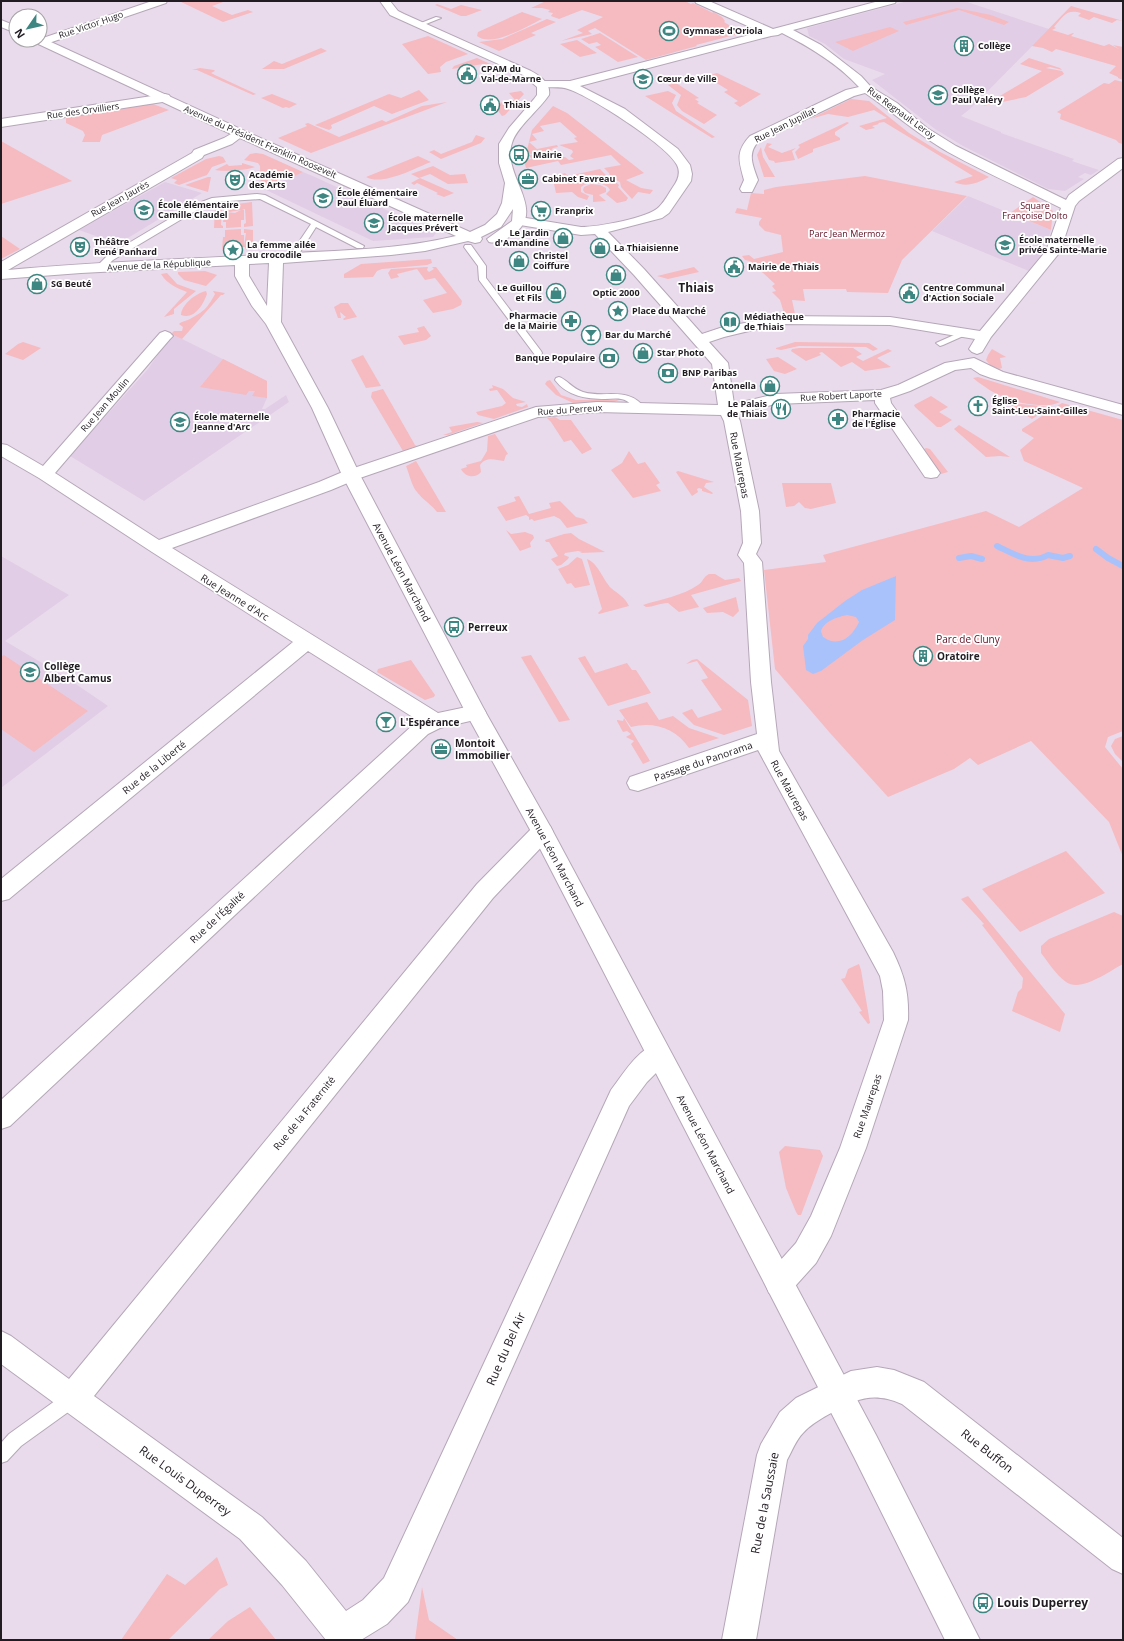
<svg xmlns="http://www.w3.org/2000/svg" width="1124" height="1641" font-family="'Open Sans',sans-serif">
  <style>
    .built { fill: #e1cee6 }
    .green { fill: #f5bbc1 }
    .water { fill: #aac2fb; fill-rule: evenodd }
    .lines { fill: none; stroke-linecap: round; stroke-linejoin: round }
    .stream { stroke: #aac2fb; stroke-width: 6 }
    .lane-casing { stroke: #b5a7b8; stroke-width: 2 }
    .street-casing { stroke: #b5a7b8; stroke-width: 2 }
    .secondary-casing { stroke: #b5a7b8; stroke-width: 2 }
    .lane { fill: #fff; fill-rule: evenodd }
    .street { fill: #fff; fill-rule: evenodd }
    .secondary { fill: #fff; fill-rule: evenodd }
    .labels { text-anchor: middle; stroke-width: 3.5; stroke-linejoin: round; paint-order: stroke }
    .far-street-label { font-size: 9px; fill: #211c22; stroke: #fff }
    .far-poi-label { font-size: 9px; font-weight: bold; fill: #211c22; stroke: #fff; text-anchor: start }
    .far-park-label { font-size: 9px; fill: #5c0e23; stroke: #fff }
    .street-label { font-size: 10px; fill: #211c22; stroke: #fff }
    .poi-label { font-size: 10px; font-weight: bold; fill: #211c22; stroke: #fff; text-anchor: start }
    .park-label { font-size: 10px; fill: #5c0e23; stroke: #fff }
    .far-district-label { font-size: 12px; font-weight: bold; fill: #211c22; stroke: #fff }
    .near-street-label { font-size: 12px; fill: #211c22; stroke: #fff }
    .near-poi-label { font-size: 12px; font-weight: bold; fill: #211c22; stroke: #fff; text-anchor: start }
  </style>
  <rect width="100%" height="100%" fill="#e9dbec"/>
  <g class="built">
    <polygon points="908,1 964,1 1049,29 970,109 961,116 1001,132 1001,133 1074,159 1072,161 1099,170 1091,175 1085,173 1078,177 1084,179 1065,191 1048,189 963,146 935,129 872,80 885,74 844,59 825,44 809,36 807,28"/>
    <polygon points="303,172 315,177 436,233 433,237 373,241 264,189"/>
    <polygon points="165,182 202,193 118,244 79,230"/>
    <polygon points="968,196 1051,230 1043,256 1029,271 932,231"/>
    <polygon points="172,334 267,381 267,398 262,409 265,409 286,395 289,402 144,501 70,456 148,369"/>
    <polygon points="1,556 69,595 5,641 64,676 108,706 1,788"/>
  </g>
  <g class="green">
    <polygon points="179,1 226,1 212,6 232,15 248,10 253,12 223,22"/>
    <polygon points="546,1 685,1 691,4 693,3 713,13 712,11 722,17 725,21 724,22 742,33 696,45 697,46 646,60 595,28 588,31 592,34 561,41 583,33 577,30 603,17 582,10 559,19 551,16 553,13 548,12 550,10 542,8 531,8"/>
    <polygon points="437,4 451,9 461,5 482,10 466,16 461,16 435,5"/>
    <path d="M 1071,6 L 1123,21 L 1117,20 L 1112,23 L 1094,17 L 1089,20 L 1078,16 L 1081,13 C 1066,9 1064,16 1054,27 L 1056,28 L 1052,30 L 1068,35 L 1073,33 L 1074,33 L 1071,36 L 1104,46 L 1109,44 L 1119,49 L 1113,45 L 1123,47 L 1123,80 L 1118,78 L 1118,77 L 1109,73 L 1116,66 L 1056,49 L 1052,52 L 1043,48 L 1032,46 Z"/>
    <polygon points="957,8 991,15 1009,22 1004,25 959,10 906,25 903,22"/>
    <path d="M 522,12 L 542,19 C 527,26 492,48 477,36 L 478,32 Z"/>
    <polygon points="547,19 556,22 531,33 536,35 499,51 479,42 502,39"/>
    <polygon points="890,27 899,31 853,51 835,42"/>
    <polygon points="600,33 638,57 618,62 595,47 601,45 597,42 589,44 581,39"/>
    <polygon points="428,36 466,53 468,54 446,62 440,67 441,72 428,74 402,44"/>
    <polygon points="577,40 597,53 580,57 560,44"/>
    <polygon points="321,48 327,51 284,69 262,69 274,61 282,64"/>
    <polygon points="477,58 497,67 488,70 483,64 452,69 454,66"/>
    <polygon points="1029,58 1060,68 1062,70 1050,67 1046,68 1062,71 1064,74 1026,97 983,106 1042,71 1020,64"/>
    <polygon points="200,68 214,70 215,71 211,73 217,76 256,94 253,95 197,70 192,70"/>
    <polygon points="717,73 761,94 740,107 734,103 738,101 724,92 728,90 710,79 705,78 707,77 706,76"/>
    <polygon points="1115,80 1123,82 1123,144 1119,143 1116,140 1060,119 1061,114 1057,112 1104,83 1109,84"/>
    <polygon points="676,83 699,98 695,99 699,102 697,103 717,115 704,124 682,111 677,105 681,95 668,85"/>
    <polygon points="419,90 429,100 392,114 374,106 331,125 332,128 329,130 315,125 389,94 401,98"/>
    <polygon points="521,91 524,94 505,115 502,116 495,107 500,106 498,103 515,100 509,93"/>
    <polygon points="668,91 676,95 672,103 676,111 715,137 712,138 645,96"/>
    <polygon points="272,94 297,104 289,108 286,107 283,108 261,98"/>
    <path d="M 851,99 L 869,101 L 909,133 L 940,152 L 989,177 C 977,183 967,188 954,182 L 973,176 L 884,122 L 878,123 L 879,124 L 872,126 L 875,128 L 866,130 L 859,126 L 887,118 L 874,110 L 848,117 L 828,114 L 810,119 Z"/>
    <polygon points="447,102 311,153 278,138 307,126 305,124 308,123 339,137 382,120 386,122 422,106"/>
    <polygon points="153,104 169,110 102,135 100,142 82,142 85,135 83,131 66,123 66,117"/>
    <polygon points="553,106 567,113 644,173 626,180 641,188 653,190 650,194 638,192 632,199 621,187 620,182 610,177 609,173 604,168 621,165 611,155 561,165 558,161 526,168 524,161 532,159 529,156 525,157 525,155 550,154 558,157 565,157 569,160 574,159 570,156 573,152 572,150 559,145 578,142 574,138 577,137 560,122 540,126 544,131 532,134 537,140 529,142 537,149 557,145 558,147 553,148 549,153 526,154 532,130"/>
    <polygon points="847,122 849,123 835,132 835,135 840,138 840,140 813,149 813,152 798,159 795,152 800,147 798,145"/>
    <polygon points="476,135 485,138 481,143 441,159 429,152 434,150 441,154 472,142"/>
    <polygon points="1,141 72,181 1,204"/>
    <polygon points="767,143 772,144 768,147 782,153 796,148 792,151 795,160 775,163 774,161 769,160 764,150"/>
    <polygon points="761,147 763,157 775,177 764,177 757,155"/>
    <polygon points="256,153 263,154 303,172 289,179 286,178 261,188 260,166 258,163 244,160 250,154"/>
    <polygon points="219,156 223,157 226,162 212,167 207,175 179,185 174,183 177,180 171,178 206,159"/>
    <path d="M 418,156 L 431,162 C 413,169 383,186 366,177 Z"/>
    <path d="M 242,163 L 255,167 C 248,170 222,172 215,170 L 227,164 L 229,166 L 242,165 Z"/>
    <polygon points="433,166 450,175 465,174 468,183 448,184 430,174 419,178 411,174"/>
    <polygon points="600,169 606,175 605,177 585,177 571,181 568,181 562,174 565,173 568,176"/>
    <polygon points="865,176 967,196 902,260 888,293 847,292 846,289 803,289 805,301 792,300 795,314 784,313 780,300 772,292 776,291 772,286 775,284 750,261 745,260 742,256 749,255 754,259 783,252 781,235 765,231 759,225 759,222 762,218 735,213 737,208 747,210 751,193 764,194 764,190 776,187"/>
    <polygon points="208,177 211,177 208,192 185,185"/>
    <polygon points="420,178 454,193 444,197 436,194 438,193 417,183 414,185 411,183"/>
    <path d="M 585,178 C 595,177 612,177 619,185 L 618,187 L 628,198 L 626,201 L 617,203 L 606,194 L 610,190 L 608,187 C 600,182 589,181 581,187 L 581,192 L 589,196 L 587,200 L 578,197 L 572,192 L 556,193 L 554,184 L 569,183 Z"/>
    <polygon points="591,184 600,185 606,188 606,192 599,195 606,201 593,202 593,195 585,193 583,190 584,187"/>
    <polygon points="1033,197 1053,211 1051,230 1010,213"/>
    <polygon points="252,202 253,226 244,227 244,224 246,223 245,209 242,210 244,210 244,220 241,220 241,227 226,228 226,222 223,222 225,212 235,213 241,210 229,212 222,210 221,225 223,226 223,228 214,228 215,205 230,204 231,205 228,206 229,209 240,208 241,205 237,204"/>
    <polygon points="241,229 241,235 244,235 244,246 246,233 244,233 244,229 253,230 253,250 246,250 245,247 241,247 234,244 222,249 223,237 225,237 225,230"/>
    <polygon points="1,236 20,249 1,259"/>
    <polygon points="431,259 432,263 427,265 382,269 377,271 373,277 344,278 344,274 361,264"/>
    <polygon points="428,267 427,270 429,272 434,269 432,267 436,267 462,301 461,305 453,309 433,313 423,300 447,293 435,278 425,280 417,269 397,274 399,277 391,279 388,273 391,269"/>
    <polygon points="694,267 699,272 668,279 657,276"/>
    <polygon points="205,271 217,275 206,286 184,280 178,274 178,272"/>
    <path d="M 167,273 L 177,284 L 196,291 L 174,309 L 174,314 L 164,317 L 187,292 C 177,288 167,284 161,274 Z"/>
    <path d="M 206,291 L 207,294 C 203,305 194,320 181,315 C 181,305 196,293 206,291 Z"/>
    <path d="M 213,291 L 225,293 L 223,295 L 221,295 L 182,339 L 171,334 L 174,331 L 182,331 L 183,327 L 179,324 C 182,321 186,321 190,319 C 204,311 207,309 215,294 Z"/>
    <polygon points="341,303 348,303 357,317 344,320 343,319 346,317 340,312 341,318 338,318 334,307"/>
    <polygon points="424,326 431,336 426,340 404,345 398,336 419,332 417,328"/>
    <polygon points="23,342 41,348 23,360 5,354 18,344"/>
    <polygon points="795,342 869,343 878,349 873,351 866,347 799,346 781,350 776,349 776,348"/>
    <polygon points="799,348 853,348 862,354 856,357 863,361 888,349 892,351 877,358 891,367 865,371 852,362 841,367 822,352 819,353 821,355 806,361 791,351 792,349"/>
    <polygon points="992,349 1006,357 1000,358 1002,368 999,369 990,365 986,360 988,355"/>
    <polygon points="363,355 381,386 366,388 351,360"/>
    <polygon points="778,357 797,369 785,374 774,371 766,359"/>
    <polygon points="223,359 267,381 267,398 252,396 255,391 249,391 246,395 200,387"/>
    <path d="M 978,377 L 1060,402 C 1052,406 1047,405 1039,405 C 1011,403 994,395 973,378 Z"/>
    <polygon points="550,380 561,395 576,400 619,400 614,402 573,403 556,395 545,384 547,381"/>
    <polygon points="492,385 503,389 513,398 526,402 516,404 517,406 522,407 527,404 528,407 494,419 478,415 476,412 502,406 506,403 497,390 490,391 489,389 493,388"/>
    <polygon points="383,389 415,445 417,446 403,451 371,397 372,392"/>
    <polygon points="931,396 948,407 939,412 952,420 941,427 937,427 915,407 914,405"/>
    <polygon points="1010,403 1051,407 1032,419 1024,414 1026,413 1019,411 1022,409 1017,410 1008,404"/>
    <polygon points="1062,403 1123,420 1123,731 1108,737 1105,747 1123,769 1123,857 1109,822 1031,741 978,765 970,758 954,769 888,797 830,733 775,669 764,570 826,562 823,555 986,511 1019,527 1083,488 1024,461 1020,450 1034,438 1022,431 1022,429"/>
    <polygon points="555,417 560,420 571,420 592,449 582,454 571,440 564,442 551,422 547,418"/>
    <polygon points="477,422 483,423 448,435 443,435 452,432 449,427"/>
    <polygon points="959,425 1010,457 1000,456 986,457 954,429"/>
    <path d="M 495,434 L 508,454 L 506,455 L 504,461 C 495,460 486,456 480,465 L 481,472 C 475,479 465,477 461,469 L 467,467 L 466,465 L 481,461 L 487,451 L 488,436 Z"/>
    <polygon points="926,448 930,449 948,472 941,474 921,451"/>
    <polygon points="629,451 638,464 645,462 660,483 656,485 661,491 633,498 611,470 622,463"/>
    <path d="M 416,461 L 446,512 L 437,512 C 431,504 423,500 417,492 C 412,487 409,473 406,466 Z"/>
    <polygon points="678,471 714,482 706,483 704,487 713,493 712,494 702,491 702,489 699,488 697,489 698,492 692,496 676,472"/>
    <polygon points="782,483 831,483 836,503 811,509 805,508 799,502 794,506 786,507"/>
    <polygon points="519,496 529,514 551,508 549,503 560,501 576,517 584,519 588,523 567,528 560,519 554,516 534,521 532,519 529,520 529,517 526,515 506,521 497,507 516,501 514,497"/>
    <polygon points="506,530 511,534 525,532 533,535 534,538 530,543 531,547 520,551"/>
    <polygon points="571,533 579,539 605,552 580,553 582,552 578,551 565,553 564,555 569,557 568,559 561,565 557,566 551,559 558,556 549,542 546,542 545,540 564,534"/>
    <polygon points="577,557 582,559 590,585 575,588 571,583 567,584 558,569 568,565"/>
    <path d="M 587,559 C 598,563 603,580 611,588 C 618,594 625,597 629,606 L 599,614 L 598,613 L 602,609 Z"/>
    <path d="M 709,574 L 715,574 L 725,580 L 739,578 L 741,581 L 691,595 L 699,607 L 679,612 L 668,603 C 660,603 653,607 646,607 L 643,605 C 661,599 682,596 698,585 C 703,582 703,577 709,574 Z"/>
    <polygon points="736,597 739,611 733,617 723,612 707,613 703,608"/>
    <polygon points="4,655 88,711 34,752 1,729 1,657"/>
    <polygon points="531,655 570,720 559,722 521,657"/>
    <polygon points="585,656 595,673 627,663 632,670 636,670 651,693 608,706 578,658"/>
    <polygon points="697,659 748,700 752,726 724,735 694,725 682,713 692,709 698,718 722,710 701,680 708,678 697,661 686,664 692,660"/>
    <polygon points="411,660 435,695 434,697 425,700 377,672 378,669"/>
    <path d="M 647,702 L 659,720 L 673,716 L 689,728 L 719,738 L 689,748 C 676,728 653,721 631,727 L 619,710 Z"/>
    <polygon points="624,718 650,761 643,764 631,744 634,741 626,737 631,734 627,731 623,732 617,721 617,720 623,721"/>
    <polygon points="1123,736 1123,762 1115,754 1111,746 1115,739"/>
    <polygon points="1066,851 1105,893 1020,932 982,889"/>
    <polygon points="968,896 1065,1014 1060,1032 1012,1011 1018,992 1022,988 1023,978 982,925 984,924 961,899"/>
    <path d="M 1114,912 L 1123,916 L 1123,964 C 1109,971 1081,993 1066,982 C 1056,975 1048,962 1041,953 L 1041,946 L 1049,939 Z"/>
    <polygon points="859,964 861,970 870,1023 868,1024 859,1012 862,1011 841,979 845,978 848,969"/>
    <polygon points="785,1146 820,1150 823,1156 801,1215 798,1215 796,1212 786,1188 779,1152"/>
    <polygon points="217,1557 228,1585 220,1589 168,1640 121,1640 167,1574 185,1585"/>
    <polygon points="422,1587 429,1620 458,1640 415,1640"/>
    <polygon points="250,1607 276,1640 208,1640 228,1621"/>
  </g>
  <path class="water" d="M 896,576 L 895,620 L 863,640 L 821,671 L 813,674 L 806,670 L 803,646 L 808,639 L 808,635 L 817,623 L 845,601 L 862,590 ZM 847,615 L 856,617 L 859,622 C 852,637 839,648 823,637 L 821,631 C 824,621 838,617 847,615 Z"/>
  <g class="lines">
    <g class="stream">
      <path d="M 997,546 C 1014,554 1030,565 1048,555 L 1063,558 L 1070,556"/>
      <polyline points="1096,549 1108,558 1123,566"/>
      <polyline points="959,558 971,556 982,559"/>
    </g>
    <defs>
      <g id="lane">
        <polygon points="436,17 441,18 421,26 416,25"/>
        <polygon points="257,194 265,195 364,246 363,248 357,248 316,227 295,260 289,260 288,258 311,224 260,199 213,202 197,210 113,260 102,270 96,270 95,268 107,256 191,206 212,198"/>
        <polygon points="465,245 471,245 486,266 486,278 541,351 542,353 541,355 535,355 479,280 478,266 464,247"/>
        <polygon points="963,331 969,331 970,333 943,345 940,346 936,343"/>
        <path d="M 559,377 C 566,379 573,389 583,392 C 607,399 627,385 646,409 L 645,411 C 635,413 631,400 621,399 C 616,398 610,399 605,399 C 586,399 567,396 555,380 L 556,378 Z"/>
        <polygon points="72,1391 78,1393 80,1399 78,1405 21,1446 7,1461 1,1463 1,1443 9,1434 66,1393"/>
      </g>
      <g id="street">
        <polygon points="152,1 167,1 166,3 46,44 42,45 36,42 40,39"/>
        <path d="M 695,1 L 709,1 L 773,29 L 879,1 L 896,1 L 895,3 L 793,30 L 821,45 L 861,76 L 871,87 L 897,103 L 927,128 L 956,146 L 1066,200 L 1069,195 L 1118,159 L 1123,158 L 1123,168 L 1079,201 L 1075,206 L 1060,252 L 991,337 L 982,352 L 977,354 L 972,352 L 969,349 L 975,339 L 890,325 L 778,324 L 724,337 L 709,342 L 728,363 L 734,404 L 776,394 L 881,390 L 898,385 L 945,363 L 974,358 L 1003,372 L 1123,405 L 1123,415 L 991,378 L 980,374 L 971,368 L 955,370 L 910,391 L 890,398 L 891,403 L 940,473 L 937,477 L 931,478 L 925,477 L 875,403 L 875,400 L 776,404 L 736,413 L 740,421 L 759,511 L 761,543 L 756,554 L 762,562 L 771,682 L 779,751 L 893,952 C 905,977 909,993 908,1020 L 866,1148 L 831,1236 L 816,1263 L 789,1293 L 779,1297 L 769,1293 L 765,1283 L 769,1273 L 796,1243 L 811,1216 L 840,1148 L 884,1020 L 883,991 L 880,976 L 758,750 L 638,791 L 630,789 L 627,783 L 630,777 L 757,734 L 751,682 L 744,563 L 738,555 L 743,543 L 741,511 L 724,421 L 721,415 L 597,412 L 538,417 L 357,479 L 331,490 L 172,548 L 438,713 L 476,705 L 483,708 L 486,713 L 483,718 L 440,728 L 428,734 L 10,1126 L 1,1129 L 1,1100 L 414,724 L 419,721 L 308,651 L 9,899 L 1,901 L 1,879 L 293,642 L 152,552 L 39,478 L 1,456 L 1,444 L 7,445 L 43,466 L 160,333 L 165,331 L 170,333 L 173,336 L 170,339 L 55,473 L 159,540 L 319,482 L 345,471 L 536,407 L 597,402 L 718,405 L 712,364 L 634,275 L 595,234 L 581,235 L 520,225 L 515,224 L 513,221 L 515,218 L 520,217 L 581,227 C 597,227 649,218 659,207 C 665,201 669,193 673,187 C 678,180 681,173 677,165 C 667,145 590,96 568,89 C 560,86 549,88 541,87 L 537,86 L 535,84 L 537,82 L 541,81 L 570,81 L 761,32 L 696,3 ZM 782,33 C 810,47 838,64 859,87 L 846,90 L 750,136 C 735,152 739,161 744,180 L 740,189 L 742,192 L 752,192 L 758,180 C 753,166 747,154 758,142 L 854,96 L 865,93 C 893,112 918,135 948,152 C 984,172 1023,189 1061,208 L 1046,251 L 980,331 L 890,317 L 778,316 L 720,328 L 702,334 L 644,269 L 608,232 L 662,218 L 669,213 L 691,181 L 692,174 L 690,165 L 678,149 L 625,109 L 580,86 L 771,36 L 778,35 Z"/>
        <polygon points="165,94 169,95 171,98 169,101 1,127 1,119"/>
        <path d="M 542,823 L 550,826 L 553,832 L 550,838 L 493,898 L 94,1396 L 262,1517 L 306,1561 L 346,1611 L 363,1600 L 384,1578 L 611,1090 C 624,1073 637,1050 658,1043 L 667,1046 L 671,1054 L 667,1062 L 647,1082 L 629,1106 L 408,1602 L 387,1624 L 361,1640 L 326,1640 L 282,1585 L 240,1539 L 1,1364 L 1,1331 L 11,1336 L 69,1379 L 477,884 L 534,826 Z"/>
        <path d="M 877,1367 L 894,1370 L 924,1382 L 1123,1538 L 1123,1574 L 1112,1569 L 902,1404 C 874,1392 858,1398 833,1412 C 822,1418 811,1424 803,1433 C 796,1440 792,1451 787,1460 L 756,1640 L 722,1640 L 757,1455 L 761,1444 L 780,1412 L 796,1398 L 851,1371 Z"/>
      </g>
      <g id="secondary">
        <path d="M 380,1 L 390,1 L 398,11 L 404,14 L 531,71 C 540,76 551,83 549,95 C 539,110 516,128 512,143 C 501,175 549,211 512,235 C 505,240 497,244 489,242 L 487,239 L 512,221 L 513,209 L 501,227 L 481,237 L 482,239 L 480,242 L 475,243 L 468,241 L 425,251 L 391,255 L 283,263 L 281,322 L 328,408 L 360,475 L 486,713 L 550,826 L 876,1435 L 980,1640 L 945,1640 L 854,1457 L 534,837 L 466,713 L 342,475 L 312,408 L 266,324 L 252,306 L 235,276 L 235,265 L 81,273 L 1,279 L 1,262 L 192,153 L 194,150 L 224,138 L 231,134 L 34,42 L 32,40 L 40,40 L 40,37 L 269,142 L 470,232 L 485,225 L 497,214 L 502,203 L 505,183 L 499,163 L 499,144 L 509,128 L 534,99 L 537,95 L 537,87 L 523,75 L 390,15 ZM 240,138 L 456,236 C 403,249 348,250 294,253 C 199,259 103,261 8,270 L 202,158 L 204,155 L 232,144 ZM 269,263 L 267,306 L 249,276 L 249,264 Z"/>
        <polygon points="1,20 16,26 16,33 1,27"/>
      </g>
    </defs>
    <use href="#lane" class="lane-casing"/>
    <use href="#street" class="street-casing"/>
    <use href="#secondary" class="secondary-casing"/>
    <use href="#lane" class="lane"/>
    <use href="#street" class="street"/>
    <use href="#secondary" class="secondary"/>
  </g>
  <defs>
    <symbol id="stadium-ring" viewBox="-11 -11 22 22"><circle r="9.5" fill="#fff" stroke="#3e8681" stroke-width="1.5"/><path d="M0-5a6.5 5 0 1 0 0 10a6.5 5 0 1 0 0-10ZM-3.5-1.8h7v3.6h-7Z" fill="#3e8681"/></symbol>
    <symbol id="building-ring" viewBox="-11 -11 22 22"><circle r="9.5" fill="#fff" stroke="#3e8681" stroke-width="1.5"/><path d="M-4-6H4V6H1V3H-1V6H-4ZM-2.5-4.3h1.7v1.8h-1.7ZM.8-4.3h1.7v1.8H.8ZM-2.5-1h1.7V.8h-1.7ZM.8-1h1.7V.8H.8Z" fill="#3e8681"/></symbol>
    <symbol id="civic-ring" viewBox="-11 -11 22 22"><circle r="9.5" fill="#fff" stroke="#3e8681" stroke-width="1.5"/><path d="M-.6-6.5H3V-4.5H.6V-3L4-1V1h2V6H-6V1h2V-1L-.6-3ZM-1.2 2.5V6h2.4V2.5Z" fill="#3e8681"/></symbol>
    <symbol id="school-ring" viewBox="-11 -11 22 22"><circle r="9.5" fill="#fff" stroke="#3e8681" stroke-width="1.5"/><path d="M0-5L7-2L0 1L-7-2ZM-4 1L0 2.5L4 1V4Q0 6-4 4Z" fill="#3e8681"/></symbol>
    <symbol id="bus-ring" viewBox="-11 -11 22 22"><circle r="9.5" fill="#fff" stroke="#3e8681" stroke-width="1.5"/><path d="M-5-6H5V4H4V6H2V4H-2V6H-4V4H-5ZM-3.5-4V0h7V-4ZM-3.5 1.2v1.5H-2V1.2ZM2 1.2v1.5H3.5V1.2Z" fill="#3e8681"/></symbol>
    <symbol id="office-ring" viewBox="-11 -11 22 22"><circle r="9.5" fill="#fff" stroke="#3e8681" stroke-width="1.5"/><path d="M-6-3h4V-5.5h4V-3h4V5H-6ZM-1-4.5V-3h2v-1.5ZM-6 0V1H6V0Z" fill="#3e8681"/></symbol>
    <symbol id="theatre-ring" viewBox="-11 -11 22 22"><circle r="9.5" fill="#fff" stroke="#3e8681" stroke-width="1.5"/><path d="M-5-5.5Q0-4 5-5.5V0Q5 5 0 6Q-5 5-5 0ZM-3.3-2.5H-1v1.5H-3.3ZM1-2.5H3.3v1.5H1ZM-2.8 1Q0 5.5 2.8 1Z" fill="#3e8681"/></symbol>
    <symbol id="supermarket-ring" viewBox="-11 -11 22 22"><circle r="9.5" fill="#fff" stroke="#3e8681" stroke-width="1.5"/><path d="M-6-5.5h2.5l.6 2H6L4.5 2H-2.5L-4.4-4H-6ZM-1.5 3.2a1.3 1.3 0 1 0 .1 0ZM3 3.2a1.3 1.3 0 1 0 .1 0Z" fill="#3e8681"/></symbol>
    <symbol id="shop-ring" viewBox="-11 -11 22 22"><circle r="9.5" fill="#fff" stroke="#3e8681" stroke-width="1.5"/><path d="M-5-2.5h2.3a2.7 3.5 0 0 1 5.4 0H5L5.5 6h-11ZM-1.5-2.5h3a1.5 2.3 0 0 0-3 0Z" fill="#3e8681"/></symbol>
    <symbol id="sight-ring" viewBox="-11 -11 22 22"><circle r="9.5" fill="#fff" stroke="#3e8681" stroke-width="1.5"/><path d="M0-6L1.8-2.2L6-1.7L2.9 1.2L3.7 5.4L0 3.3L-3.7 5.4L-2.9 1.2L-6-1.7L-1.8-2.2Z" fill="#3e8681"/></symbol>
    <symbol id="pharmacy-ring" viewBox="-11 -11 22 22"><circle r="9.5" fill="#fff" stroke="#3e8681" stroke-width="1.5"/><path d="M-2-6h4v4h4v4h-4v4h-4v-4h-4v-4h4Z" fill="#3e8681"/></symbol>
    <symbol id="library-ring" viewBox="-11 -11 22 22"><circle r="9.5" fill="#fff" stroke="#3e8681" stroke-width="1.5"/><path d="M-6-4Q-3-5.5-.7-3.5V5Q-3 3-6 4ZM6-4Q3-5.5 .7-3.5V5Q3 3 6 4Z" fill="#3e8681"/></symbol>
    <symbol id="bar-ring" viewBox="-11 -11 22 22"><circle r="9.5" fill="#fff" stroke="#3e8681" stroke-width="1.5"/><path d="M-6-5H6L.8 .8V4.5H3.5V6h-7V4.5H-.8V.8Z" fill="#3e8681"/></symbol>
    <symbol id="bank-ring" viewBox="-11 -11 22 22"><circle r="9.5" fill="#fff" stroke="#3e8681" stroke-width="1.5"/><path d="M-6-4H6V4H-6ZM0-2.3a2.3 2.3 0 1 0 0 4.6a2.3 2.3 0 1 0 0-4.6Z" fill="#3e8681"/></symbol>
    <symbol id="church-ring" viewBox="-11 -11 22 22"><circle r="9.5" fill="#fff" stroke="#3e8681" stroke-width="1.5"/><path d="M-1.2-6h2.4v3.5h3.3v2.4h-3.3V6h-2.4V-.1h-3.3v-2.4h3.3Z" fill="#3e8681"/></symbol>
    <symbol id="restaurant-ring" viewBox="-11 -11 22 22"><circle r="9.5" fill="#fff" stroke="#3e8681" stroke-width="1.5"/><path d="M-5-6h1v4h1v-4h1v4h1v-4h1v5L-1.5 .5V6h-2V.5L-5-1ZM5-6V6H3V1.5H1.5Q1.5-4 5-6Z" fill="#3e8681"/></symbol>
  </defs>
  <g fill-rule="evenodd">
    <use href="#stadium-ring" x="658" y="20" width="22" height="22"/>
    <use href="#building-ring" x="953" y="35" width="22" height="22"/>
    <use href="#civic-ring" x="456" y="63" width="22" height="22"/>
    <use href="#school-ring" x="632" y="68" width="22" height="22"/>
    <use href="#school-ring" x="927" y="84" width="22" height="22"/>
    <use href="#civic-ring" x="479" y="94" width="22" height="22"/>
    <use href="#bus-ring" x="508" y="144" width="22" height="22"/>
    <use href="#office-ring" x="517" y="168" width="22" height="22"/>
    <use href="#theatre-ring" x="224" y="169" width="22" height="22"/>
    <use href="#school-ring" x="312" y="187" width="22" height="22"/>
    <use href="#school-ring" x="133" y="199" width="22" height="22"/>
    <use href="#supermarket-ring" x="530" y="200" width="22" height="22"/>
    <use href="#school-ring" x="363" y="212" width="22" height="22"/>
    <use href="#shop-ring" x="552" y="227" width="22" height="22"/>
    <use href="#school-ring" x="994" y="234" width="22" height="22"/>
    <use href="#theatre-ring" x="69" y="236" width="22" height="22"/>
    <use href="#shop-ring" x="589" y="237" width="22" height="22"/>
    <use href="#sight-ring" x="222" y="239" width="22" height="22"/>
    <use href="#shop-ring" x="508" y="250" width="22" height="22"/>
    <use href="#civic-ring" x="723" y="256" width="22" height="22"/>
    <use href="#shop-ring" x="605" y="264" width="22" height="22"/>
    <use href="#shop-ring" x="26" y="273" width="22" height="22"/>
    <use href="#shop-ring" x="545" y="282" width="22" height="22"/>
    <use href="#civic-ring" x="898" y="282" width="22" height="22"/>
    <use href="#sight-ring" x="607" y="300" width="22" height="22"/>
    <use href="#pharmacy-ring" x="560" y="310" width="22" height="22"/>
    <use href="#library-ring" x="719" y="311" width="22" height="22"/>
    <use href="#bar-ring" x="580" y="324" width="22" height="22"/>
    <use href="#shop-ring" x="632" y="342" width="22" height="22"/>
    <use href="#bank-ring" x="598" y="347" width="22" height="22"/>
    <use href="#bank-ring" x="657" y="362" width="22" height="22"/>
    <use href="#shop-ring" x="759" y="375" width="22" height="22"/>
    <use href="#church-ring" x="967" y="395" width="22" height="22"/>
    <use href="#restaurant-ring" x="770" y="398" width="22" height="22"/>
    <use href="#pharmacy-ring" x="827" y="408" width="22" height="22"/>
    <use href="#school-ring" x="169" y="411" width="22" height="22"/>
    <use href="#bus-ring" x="443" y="616" width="22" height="22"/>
    <use href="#building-ring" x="912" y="645" width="22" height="22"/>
    <use href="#school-ring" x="19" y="661" width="22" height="22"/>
    <use href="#bar-ring" x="375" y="711" width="22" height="22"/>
    <use href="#office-ring" x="430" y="738" width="22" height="22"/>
    <use href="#bus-ring" x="972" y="1592" width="22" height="22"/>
  </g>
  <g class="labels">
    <g class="far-street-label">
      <text transform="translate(91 25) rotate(-19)" y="3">Rue Victor Hugo</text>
      <text transform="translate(83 111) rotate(-8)" y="3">Rue des Orvilliers</text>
      <text transform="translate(901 113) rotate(36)" y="3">Rue Regnault Leroy</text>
      <text transform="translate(785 125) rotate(-27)" y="3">Rue Jean Jupillat</text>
      <text transform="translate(260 142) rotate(24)" y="3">Avenue du Président Franklin Roosevelt</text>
      <text transform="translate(120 199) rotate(-29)" y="3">Rue Jean Jaurès</text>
      <text transform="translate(159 265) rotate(-3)" y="3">Avenue de la République</text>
      <text transform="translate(841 396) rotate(-3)" y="3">Rue Robert Laporte</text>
      <text transform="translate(105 405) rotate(-49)" y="3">Rue Jean Moulin</text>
      <text transform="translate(570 410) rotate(-4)" y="3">Rue du Perreux</text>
    </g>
    <g class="far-poi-label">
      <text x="683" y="34">Gymnase d'Oriola</text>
      <text x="978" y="49">Collège</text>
      <text x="481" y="72">CPAM du<tspan x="481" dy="10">Val-de-Marne</tspan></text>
      <text x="657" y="82">Cœur de Ville</text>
      <text x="952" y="93">Collège<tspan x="952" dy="10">Paul Valéry</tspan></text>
      <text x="504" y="108">Thiais</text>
      <text x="533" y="158">Mairie</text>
      <text x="249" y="178">Académie<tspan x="249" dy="10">des Arts</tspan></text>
      <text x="542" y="182">Cabinet Favreau</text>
      <text x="337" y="196">École élémentaire<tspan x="337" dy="10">Paul Éluard</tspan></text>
      <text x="158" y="208">École élémentaire<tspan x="158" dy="10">Camille Claudel</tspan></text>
      <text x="555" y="214">Franprix</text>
      <text x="388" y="221">École maternelle<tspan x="388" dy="10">Jacques Prévert</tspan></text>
      <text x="549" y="236" text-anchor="end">Le Jardin<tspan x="549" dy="10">d'Amandine</tspan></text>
      <text x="1019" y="243">École maternelle<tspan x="1019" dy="10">privée Sainte-Marie</tspan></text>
      <text x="94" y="245">Théâtre<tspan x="94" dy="10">René Panhard</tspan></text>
      <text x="247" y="248">La femme ailée<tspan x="247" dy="10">au crocodile</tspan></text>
      <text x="614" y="251">La Thiaisienne</text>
      <text x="533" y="259">Christel<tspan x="533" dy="10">Coiffure</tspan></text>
      <text x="748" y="270">Mairie de Thiais</text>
      <text x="51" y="287">SG Beuté</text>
      <text x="542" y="291" text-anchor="end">Le Guillou<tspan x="542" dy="10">et Fils</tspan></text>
      <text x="923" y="291">Centre Communal<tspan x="923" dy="10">d'Action Sociale</tspan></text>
      <text x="616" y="296" text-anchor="middle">Optic 2000</text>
      <text x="632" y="314">Place du Marché</text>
      <text x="557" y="319" text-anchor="end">Pharmacie<tspan x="557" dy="10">de la Mairie</tspan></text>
      <text x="744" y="320">Médiathèque<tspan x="744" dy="10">de Thiais</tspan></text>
      <text x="605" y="338">Bar du Marché</text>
      <text x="657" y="356">Star Photo</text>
      <text x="595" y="361" text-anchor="end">Banque Populaire</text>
      <text x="682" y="376">BNP Paribas</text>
      <text x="756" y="389" text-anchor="end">Antonella</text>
      <text x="992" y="404">Église<tspan x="992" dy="10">Saint-Leu-Saint-Gilles</tspan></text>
      <text x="767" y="407" text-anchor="end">Le Palais<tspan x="767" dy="10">de Thiais</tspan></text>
      <text x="852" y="417">Pharmacie<tspan x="852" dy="10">de l'Église</tspan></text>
      <text x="194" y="420">École maternelle<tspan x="194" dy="10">Jeanne d'Arc</tspan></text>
    </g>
    <g class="far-park-label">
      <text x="1035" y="209">Square<tspan x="1035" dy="10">Françoise Dolto</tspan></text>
      <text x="847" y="237">Parc Jean Mermoz</text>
    </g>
    <g class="street-label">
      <text transform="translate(740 465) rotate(79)" y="4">Rue Maurepas</text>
      <text transform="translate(402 572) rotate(62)" y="4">Avenue Léon Marchand</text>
      <text transform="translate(235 597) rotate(32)" y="4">Rue Jeanne d'Arc</text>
      <text transform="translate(703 761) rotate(-19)" y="4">Passage du Panorama</text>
      <text transform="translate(154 767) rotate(-39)" y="4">Rue de la Liberté</text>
      <text transform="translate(790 790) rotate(61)" y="4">Rue Maurepas</text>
      <text transform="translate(555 857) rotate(62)" y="4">Avenue Léon Marchand</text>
      <text transform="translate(217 917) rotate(-43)" y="4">Rue de l'Égalité</text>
      <text transform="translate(867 1106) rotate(-71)" y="4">Rue Maurepas</text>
      <text transform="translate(304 1113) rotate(-51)" y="4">Rue de la Fraternité</text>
      <text transform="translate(706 1144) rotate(62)" y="4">Avenue Léon Marchand</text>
    </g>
    <g class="poi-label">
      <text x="468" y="631">Perreux</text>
      <text x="937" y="660">Oratoire</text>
      <text x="44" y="670">Collège<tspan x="44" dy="12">Albert Camus</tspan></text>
      <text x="400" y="726">L'Espérance</text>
      <text x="455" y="747">Montoit<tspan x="455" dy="12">Immobilier</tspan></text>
    </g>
    <g class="park-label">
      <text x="968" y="643">Parc de Cluny</text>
    </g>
    <g class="far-district-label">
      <text x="696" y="292">Thiais</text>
    </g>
    <g class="near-street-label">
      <text transform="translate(506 1349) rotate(-66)" y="4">Rue du Bel Air</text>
      <text transform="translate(987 1451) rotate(38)" y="4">Rue Buffon</text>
      <text transform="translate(185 1481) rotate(36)" y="4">Rue Louis Duperrey</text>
      <text transform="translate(765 1503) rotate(-79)" y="4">Rue de la Saussaie</text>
    </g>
    <g class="near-poi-label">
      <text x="997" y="1607">Louis Duperrey</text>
    </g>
  </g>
  <rect width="1124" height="1641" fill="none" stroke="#211c22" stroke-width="4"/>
  <g transform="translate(28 28) rotate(236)"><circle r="19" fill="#ffffff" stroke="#a6a4a7"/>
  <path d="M0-3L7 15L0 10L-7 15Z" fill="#3e8681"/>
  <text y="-6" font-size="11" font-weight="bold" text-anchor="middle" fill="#211c22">N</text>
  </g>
</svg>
